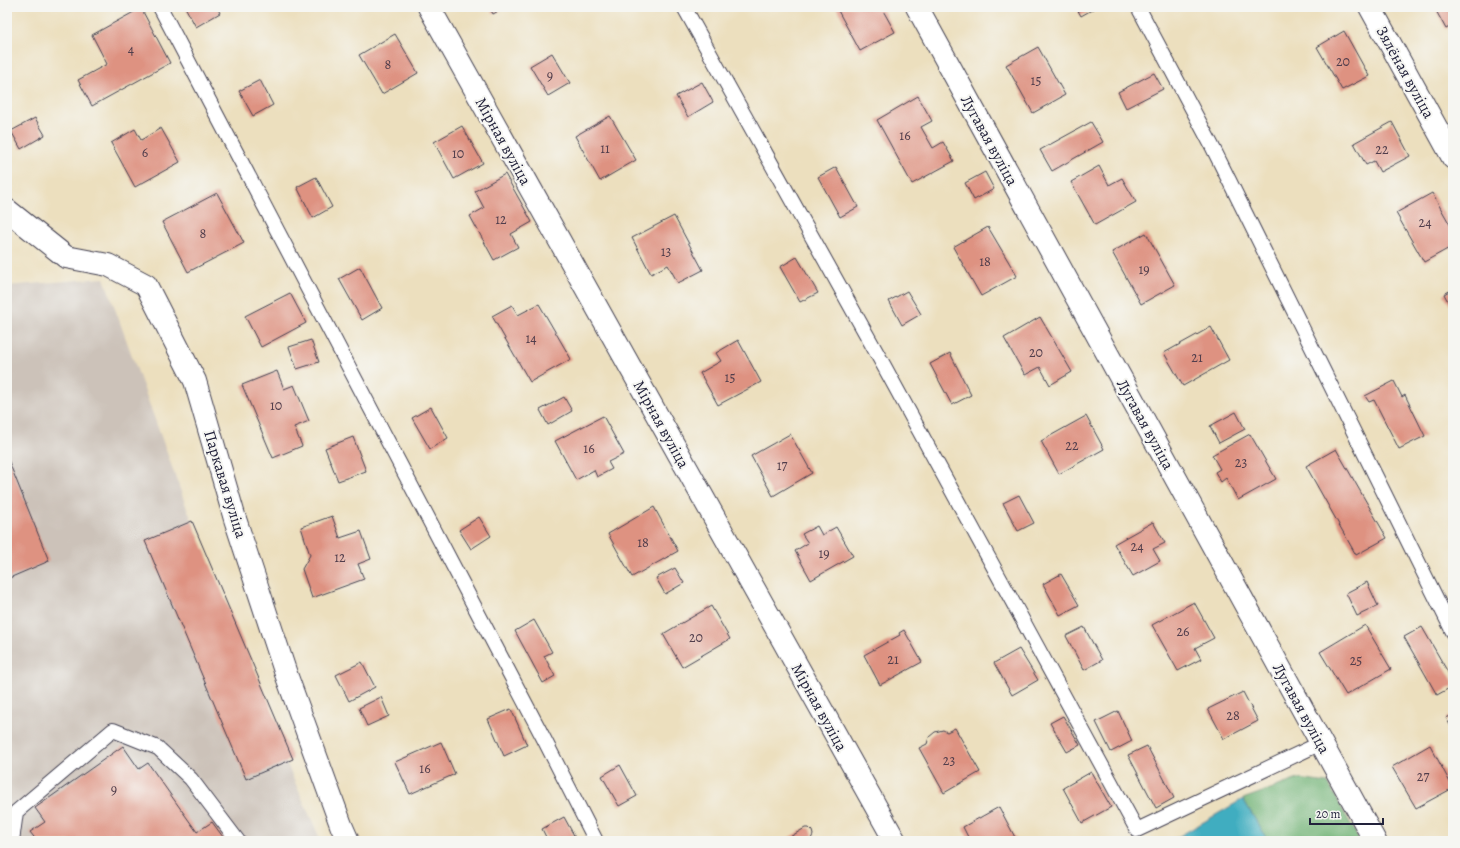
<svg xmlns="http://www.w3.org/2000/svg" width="1460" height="848" font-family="Alegreya,serif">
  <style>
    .industrial { fill: #ccc2b9 }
    .forest { fill: #70b275; stroke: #496a58 }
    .water { fill: #41adc0; stroke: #32687e }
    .building { fill: #de9281 }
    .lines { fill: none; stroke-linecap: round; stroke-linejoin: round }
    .service-casing { stroke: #403e4f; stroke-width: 16 }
    .minor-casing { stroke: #403e4f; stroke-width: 24 }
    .service { stroke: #fff; stroke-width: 14 }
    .minor { stroke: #fff; stroke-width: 22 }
    .labels { text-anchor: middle; stroke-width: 4; stroke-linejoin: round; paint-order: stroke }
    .number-label { font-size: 14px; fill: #513e4c }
    .street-label { font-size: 16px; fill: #22223b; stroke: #f6f6f2 }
  </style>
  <rect width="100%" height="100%" fill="#f6f6f2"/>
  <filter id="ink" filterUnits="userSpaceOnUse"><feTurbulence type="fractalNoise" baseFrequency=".025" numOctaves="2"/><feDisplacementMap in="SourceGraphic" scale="8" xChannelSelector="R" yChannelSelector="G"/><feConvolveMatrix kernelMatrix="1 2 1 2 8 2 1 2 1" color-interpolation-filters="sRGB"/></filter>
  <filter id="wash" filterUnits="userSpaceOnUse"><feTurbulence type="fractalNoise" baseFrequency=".012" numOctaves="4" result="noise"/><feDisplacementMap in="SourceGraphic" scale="16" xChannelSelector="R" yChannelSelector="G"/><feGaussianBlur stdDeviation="0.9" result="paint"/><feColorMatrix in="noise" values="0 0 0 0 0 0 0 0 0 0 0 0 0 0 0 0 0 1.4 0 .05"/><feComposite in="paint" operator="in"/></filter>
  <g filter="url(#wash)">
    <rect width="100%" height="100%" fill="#ecdfbe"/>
    <polygon class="industrial" points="104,278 185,503 286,762 321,841 7,841 7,286"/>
    <polygon class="forest" points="1298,779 1328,783 1360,841 1268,841 1243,799"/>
    <polygon class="water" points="1243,799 1268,841 1171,841"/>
    <g id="blocks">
      <g class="building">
        <polygon points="185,7 217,7 220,13 196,27"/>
        <polygon points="489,7 506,7 493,14"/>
        <polygon points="836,7 881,7 895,32 860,51"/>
        <polygon points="1076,7 1097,7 1081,16"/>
        <polygon points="1434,7 1453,7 1453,25 1446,29"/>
        <polygon points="141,8 170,63 92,106 78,80 107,64 92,35"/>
        <polygon points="1344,31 1369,76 1342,90 1317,47"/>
        <polygon points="395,34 418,73 382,94 359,55"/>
        <polygon points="1038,47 1065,95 1033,113 1006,65"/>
        <polygon points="552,53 570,83 548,96 530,66"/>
        <polygon points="1154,73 1163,89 1126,108 1118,92"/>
        <polygon points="260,80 273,105 253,116 239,91"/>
        <polygon points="702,82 713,102 688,117 676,96"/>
        <polygon points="918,96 932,121 921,127 933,148 943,142 954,161 912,184 877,120"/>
        <polygon points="610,116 636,160 600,181 575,136"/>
        <polygon points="35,118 45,135 21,149 11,131"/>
        <polygon points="1091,122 1103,142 1052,171 1040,150"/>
        <polygon points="1392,122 1410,156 1380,172 1374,161 1366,165 1354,143"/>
        <polygon points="462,126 483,163 454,179 434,142"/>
        <polygon points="161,128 180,162 135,187 111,143 135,129 141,140"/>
        <polygon points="1099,166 1109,185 1122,178 1136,202 1095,225 1071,182"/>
        <polygon points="836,167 858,207 840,217 818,177"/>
        <polygon points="985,172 994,189 974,200 965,183"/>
        <polygon points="505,174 532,222 511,234 518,247 494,260 470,216 484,208 475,191"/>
        <polygon points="316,177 332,207 313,218 297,187"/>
        <polygon points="217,193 244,243 188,272 162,222"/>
        <polygon points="1432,193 1453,230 1453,246 1424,262 1396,213"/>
        <polygon points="674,216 703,270 678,283 668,265 651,274 632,238"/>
        <polygon points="988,227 1017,276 981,296 953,247"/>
        <polygon points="1146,233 1175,285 1141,304 1112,252"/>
        <polygon points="797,257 818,293 800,302 780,267"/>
        <polygon points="360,267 382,308 362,320 339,279"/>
        <polygon points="1453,289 1453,311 1444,294"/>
        <polygon points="907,291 921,314 902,325 889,301"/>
        <polygon points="290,293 306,323 261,347 245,316"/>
        <polygon points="539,304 571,359 530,382 492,316 512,305 518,315"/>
        <polygon points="1040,317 1072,372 1050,385 1040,367 1025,375 1004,338"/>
        <polygon points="1211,327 1229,360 1183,386 1164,353"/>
        <polygon points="311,340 319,362 297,369 289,347"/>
        <polygon points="738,340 761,382 718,405 700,373 721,361 716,353"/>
        <polygon points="950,353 971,395 952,405 930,364"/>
        <polygon points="277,371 284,389 294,385 309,421 294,427 302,446 273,458 242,385"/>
        <polygon points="1394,381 1402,397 1405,395 1425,436 1399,449 1374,400 1369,402 1365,396"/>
        <polygon points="564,397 572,411 548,425 540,410"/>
        <polygon points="431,407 448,438 430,449 412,418"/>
        <polygon points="1236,412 1245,429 1219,443 1210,426"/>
        <polygon points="603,416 624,454 608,462 612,469 597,477 594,470 576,480 555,441"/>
        <polygon points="1086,416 1104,449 1059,474 1041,441"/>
        <polygon points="790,434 812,473 773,496 751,456"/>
        <polygon points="1250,434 1276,479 1238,500 1226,478 1221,482 1215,472 1220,469 1212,455"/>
        <polygon points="353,437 366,471 338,481 325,448"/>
        <polygon points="1336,449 1387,538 1356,555 1306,466"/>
        <polygon points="7,457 49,561 7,579"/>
        <polygon points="1019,495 1034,523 1018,531 1003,503"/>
        <polygon points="654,507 678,551 632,577 608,534"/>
        <polygon points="332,516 340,538 361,531 371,559 358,564 364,579 312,598 302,569 310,555 301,527"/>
        <polygon points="479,517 491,536 471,549 459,530"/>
        <polygon points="192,521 293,759 246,779 145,541"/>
        <polygon points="1153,522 1165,543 1153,549 1160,561 1133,576 1114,544"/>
        <polygon points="817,526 822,535 836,527 853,556 811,580 795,551 808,543 802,534"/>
        <polygon points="675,568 684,583 665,594 656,578"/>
        <polygon points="1061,574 1079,605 1060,615 1043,584"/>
        <polygon points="1367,582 1378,606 1357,616 1346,593"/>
        <polygon points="1194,602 1214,638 1195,648 1201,659 1178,671 1152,625"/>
        <polygon points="711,606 730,639 682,667 663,634"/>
        <polygon points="534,620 552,652 544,656 555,676 543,683 515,631"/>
        <polygon points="1365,625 1391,669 1346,695 1320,652"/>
        <polygon points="1084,627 1102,660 1084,670 1066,636"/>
        <polygon points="1422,627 1453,681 1453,686 1437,695 1404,637"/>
        <polygon points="904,630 922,662 880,685 864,655 900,635 899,633"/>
        <polygon points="1019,649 1038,680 1012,695 994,663"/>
        <polygon points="362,662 375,687 349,701 336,675"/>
        <polygon points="1243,692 1258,721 1224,739 1208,709"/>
        <polygon points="381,697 389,716 367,726 359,708"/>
        <polygon points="511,709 527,745 504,756 488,719"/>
        <polygon points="1118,711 1132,741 1111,752 1096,722"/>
        <polygon points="1453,715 1453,730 1446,718"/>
        <polygon points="1063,716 1080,745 1067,752 1050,723"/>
        <polygon points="955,728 980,772 944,793 919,748 927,744 929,737 935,732 943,730 947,732"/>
        <polygon points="441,742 455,774 410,794 395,762"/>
        <polygon points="1430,745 1453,788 1416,808 1392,767"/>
        <polygon points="123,746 139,769 148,763 197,832 212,822 226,841 37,841 30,832 45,822 35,808"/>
        <polygon points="1147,746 1174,798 1156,808 1128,755"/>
        <polygon points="620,765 637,796 619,806 602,776"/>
        <polygon points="1091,772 1111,807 1082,823 1063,788"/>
        <polygon points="999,807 1017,841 970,841 963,827"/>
        <polygon points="564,817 577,841 548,841 542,829"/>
        <polygon points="805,828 809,828 812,831 813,835 811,839 813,841 783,841"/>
      </g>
    </g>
  </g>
  <g filter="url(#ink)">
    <use href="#blocks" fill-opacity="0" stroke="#403e4f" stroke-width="1"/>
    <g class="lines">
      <defs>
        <g id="service">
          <polyline points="160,7 544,739 596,841"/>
          <polyline points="684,7 884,366 1137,830 1321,743"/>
          <polyline points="1138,7 1212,146 1453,632"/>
          <polyline points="12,841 16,812 113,730 158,748 191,779 238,841"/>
        </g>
        <g id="minor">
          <polyline points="429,7 895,841"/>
          <polyline points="917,7 1375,841"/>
          <polyline points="1370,7 1453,158"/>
          <polyline points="7,210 66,257 108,265 146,285 195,381 235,519 286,674 341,825 348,841"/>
        </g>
      </defs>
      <use href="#service" class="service-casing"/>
      <use href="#minor" class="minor-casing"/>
      <use href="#service" class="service"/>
      <use href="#minor" class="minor"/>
    </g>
  </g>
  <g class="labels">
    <g class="number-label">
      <text x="131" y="54">4</text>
      <text x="1343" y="66">20</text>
      <text x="388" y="69">8</text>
      <text x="550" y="80">9</text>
      <text x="1036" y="85">15</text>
      <text x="905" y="140">16</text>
      <text x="605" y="153">11</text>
      <text x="1382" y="154">22</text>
      <text x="145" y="157">6</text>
      <text x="458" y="158">10</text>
      <text x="501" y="224">12</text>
      <text x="1425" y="227">24</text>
      <text x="203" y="238">8</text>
      <text x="666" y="256">13</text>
      <text x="985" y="266">18</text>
      <text x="1144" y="274">19</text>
      <text x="531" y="343">14</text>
      <text x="1036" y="357">20</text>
      <text x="1197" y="362">21</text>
      <text x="730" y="382">15</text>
      <text x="276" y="410">10</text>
      <text x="1072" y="450">22</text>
      <text x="589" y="453">16</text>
      <text x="1241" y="467">23</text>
      <text x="782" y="470">17</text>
      <text x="643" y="547">18</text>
      <text x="1137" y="551">24</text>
      <text x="824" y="558">19</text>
      <text x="340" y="562">12</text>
      <text x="1183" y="636">26</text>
      <text x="696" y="642">20</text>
      <text x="893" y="664">21</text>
      <text x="1356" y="665">25</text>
      <text x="1233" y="720">28</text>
      <text x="949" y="765">23</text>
      <text x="425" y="773">16</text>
      <text x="1423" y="781">27</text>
      <text x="114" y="794">9</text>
    </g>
    <g class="street-label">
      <text transform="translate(1406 72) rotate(61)" y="6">Зялёная вуліца</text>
      <text transform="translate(990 140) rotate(61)" y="6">Лугавая вуліца</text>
      <text transform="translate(504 141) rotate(61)" y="6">Мірная вуліца</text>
      <text transform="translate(662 424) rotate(61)" y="6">Мірная вуліца</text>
      <text transform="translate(1146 424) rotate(61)" y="6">Лугавая вуліца</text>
      <text transform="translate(226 484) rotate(73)" y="6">Паркавая вуліца</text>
      <text transform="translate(820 707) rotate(61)" y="6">Мірная вуліца</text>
      <text transform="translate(1302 708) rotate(61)" y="6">Лугавая вуліца</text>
    </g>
  </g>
  <rect width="1460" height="848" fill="none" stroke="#f6f6f2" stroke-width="24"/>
  <path d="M1310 818v6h73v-6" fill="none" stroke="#22223b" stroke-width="2"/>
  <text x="1316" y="818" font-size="12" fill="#22223b" stroke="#f6f6f2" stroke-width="3" paint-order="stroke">20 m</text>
</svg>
